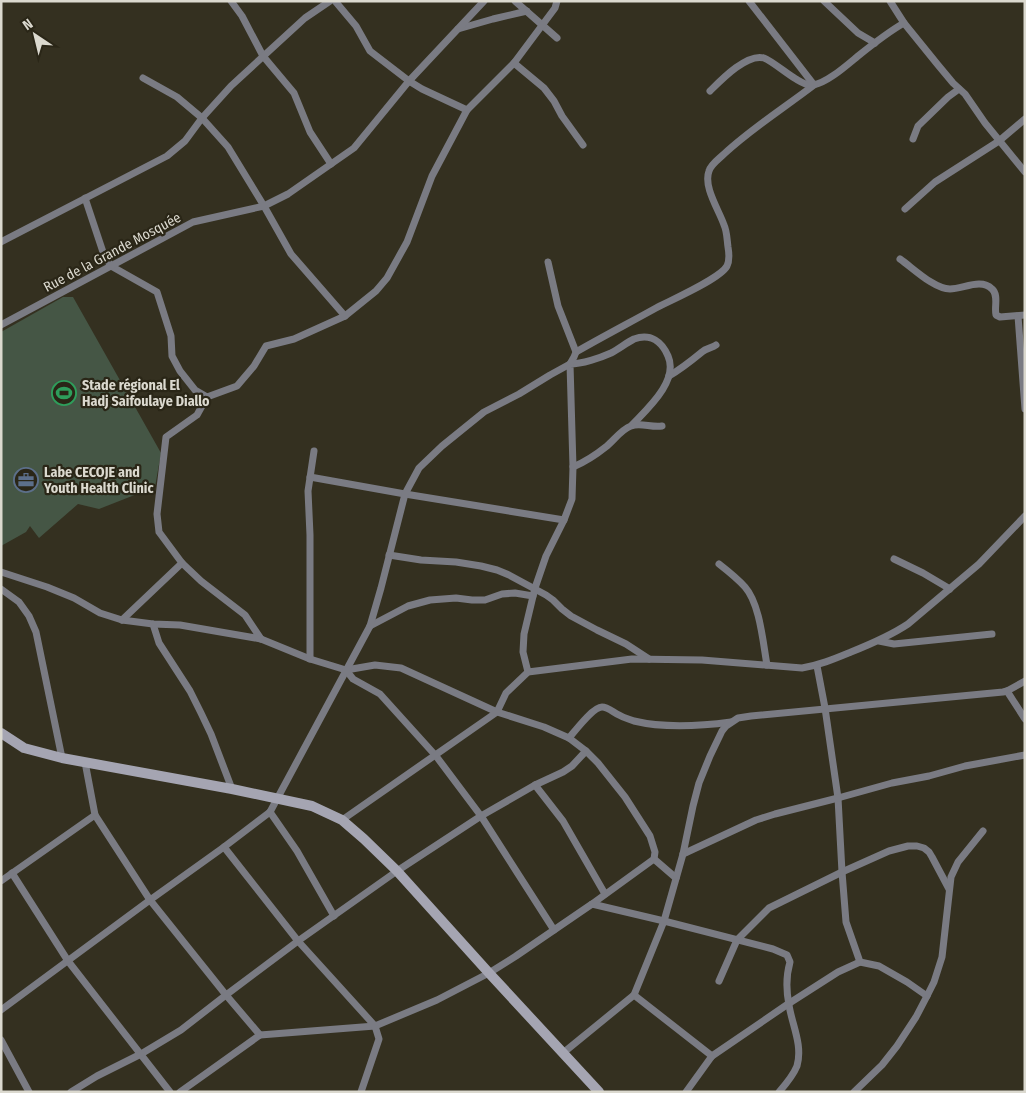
<svg xmlns="http://www.w3.org/2000/svg" width="1026" height="1093" font-family="'Fira Sans Condensed',sans-serif">
  <style>
    .green { fill: #455645 }
    .lines { fill: none; stroke-linecap: round; stroke-linejoin: round }
    .street { stroke: #7a7b83; stroke-width: 7 }
    .secondary { stroke: #a5a5b2; stroke-width: 10 }
    .labels { text-anchor: middle; stroke-width: 4.5; stroke-linejoin: round; paint-order: stroke }
    .street-label { font-size: 14px; fill: #dbd9cf; stroke: #2a2617 }
    .poi-label { font-size: 14px; font-weight: bold; fill: #dbd9cf; stroke: #2a2617; text-anchor: start }
  </style>
  <rect width="100%" height="100%" fill="#343020"/>
  <polygon class="green" points="63,297 73,297 161,453 155,487 99,509 78,504 39,538 30,526 26,532 1,546 1,332"/>
  <g class="lines">
    <g class="street">
      <polyline points="231,1 242,16 263,56 294,93 310,132 331,164"/>
      <polyline points="335,1 356,26 370,51 409,81 422,89 467,110"/>
      <polyline points="515,1 557,38"/>
      <polyline points="824,1 858,33 875,43"/>
      <polyline points="890,1 904,23 938,65 953,83 965,94 985,123 1025,172"/>
      <polyline points="458,29 493,19 527,11"/>
      <polyline points="514,63 544,88 554,101 562,116 583,145"/>
      <polyline points="143,78 177,97 202,118 228,147 264,206 291,254 345,316"/>
      <path d="M 710,91 C 721,80 747,53 764,58 C 772,61 787,74 796,79 C 801,82 807,86 813,85 C 827,83 847,65 858,56 C 873,44 888,32 904,23"/>
      <polyline points="913,139 918,126 948,97 959,89"/>
      <polyline points="85,198 104,255 111,266 157,292 171,336 172,356 180,371 195,390 207,397 237,386 254,366 266,346 294,339 345,316 376,291 387,278 407,242 432,176 467,110 514,63 555,8 557,1"/>
      <polyline points="905,209 935,182 999,141 1025,119"/>
      <polyline points="1,242 167,156 185,141 202,118 231,86 305,18 330,1"/>
      <path d="M 900,259 C 913,268 934,289 950,289 C 963,289 981,278 992,289 C 999,295 994,307 996,315 L 1000,317 L 1025,315"/>
      <polyline points="1018,316 1025,409"/>
      <polyline points="1,325 193,222 264,206 288,194 354,148 409,81 484,1"/>
      <path d="M 576,352 C 602,337 629,323 656,308 C 671,300 720,279 727,266 C 730,260 729,253 728,247 C 727,240 727,231 724,225 C 719,210 703,187 709,171 C 711,164 719,159 724,154 C 752,128 784,108 814,85 L 749,1"/>
      <path d="M 669,376 C 681,369 691,361 702,352 C 706,348 712,348 716,345"/>
      <polyline points="207,397 197,415 166,437 157,514 159,532 182,563 201,581 245,615 261,639"/>
      <path d="M 573,467 C 585,462 597,454 607,446 C 614,440 622,429 631,426 C 640,422 652,428 662,426"/>
      <polyline points="310,477 405,494 564,520"/>
      <polyline points="389,555 421,560 456,562 481,566 497,570 509,575 546,595 553,600 562,609 571,616 597,630 626,644 649,659"/>
      <polyline points="894,559 923,573 950,589"/>
      <path d="M 719,564 C 728,571 737,578 745,587 C 760,604 763,643 767,665"/>
      <polyline points="1,572 47,587 74,598 100,613 122,620 153,624 180,625 261,639 310,659 346,670 375,665 401,668 497,712 544,727 569,738 586,751 598,763 625,797 650,836 655,852 654,859 592,904 516,956 489,973 437,1000 375,1026 260,1035 226,995 150,900 95,815"/>
      <polyline points="1,589 19,602 29,616 36,632 62,758"/>
      <polyline points="122,620 182,563"/>
      <polyline points="153,624 159,643 190,691 201,713 211,734 232,789"/>
      <polyline points="370,626 408,606 430,600 456,598 472,600 485,600 502,594 515,593 533,596"/>
      <polyline points="879,641 894,644 992,634"/>
      <polyline points="310,659 310,535 308,491 314,451"/>
      <polyline points="817,666 825,708 838,798 842,872 846,922 860,962 879,966 907,982 927,996"/>
      <polyline points="346,670 353,679 380,694 436,756 481,816 554,930"/>
      <path d="M 528,672 L 523,652 L 524,634 L 535,588 L 546,556 L 564,520 L 572,499 L 573,467 L 570,364 C 582,364 600,358 611,353 C 619,349 626,343 634,339 C 651,333 662,342 668,356 C 679,381 647,409 632,425"/>
      <polyline points="1007,691 1025,719"/>
      <path d="M 569,738 C 575,731 593,707 602,707 C 608,707 614,713 619,715 C 624,718 629,719 634,721 C 663,728 701,726 731,722"/>
      <polyline points="535,785 563,821 605,894"/>
      <polyline points="270,812 297,851 334,916"/>
      <path d="M 342,820 L 497,712 L 506,693 L 528,672 L 632,659 L 702,660 L 802,668 C 820,665 834,659 851,652 C 871,644 890,636 908,624 L 979,564 L 1025,516"/>
      <polyline points="224,847 298,941 375,1026 379,1039 361,1092"/>
      <polyline points="683,854 756,820 775,814 838,798 892,783 929,776 965,766 1025,755"/>
      <polyline points="654,859 676,878"/>
      <polyline points="12,873 68,961 170,1092"/>
      <polyline points="1,881 95,815 85,762"/>
      <path d="M 592,904 L 664,921 L 773,949 L 787,955 L 790,962 C 786,976 786,990 789,1005 C 792,1025 803,1045 797,1066 C 793,1076 786,1084 779,1092"/>
      <polyline points="719,981 737,940 769,908 842,872 889,851 908,846 917,846 924,848 929,852 932,857 949,889"/>
      <polyline points="634,995 712,1056"/>
      <polyline points="1,1010 150,900 224,847 270,812 370,626 381,588 405,494 419,468 442,446 484,412 519,394 550,375 570,364 574,357 576,352 558,306 548,262"/>
      <polyline points="1,1040 29,1092"/>
      <polyline points="563,1053 634,995 664,921 683,854 693,806 699,783 710,756 722,731 726,726 738,718 751,716 1003,692 1007,691 1025,681"/>
      <polyline points="71,1092 97,1076 141,1054 181,1030 226,995 298,941 397,871 481,816 535,785 563,772 572,766 586,751"/>
      <polyline points="180,1092 260,1035"/>
      <polyline points="686,1092 712,1056 788,1004 838,972 860,962"/>
      <polyline points="854,1092 882,1065 897,1046 916,1017 927,996 934,982 942,957 951,877 958,862 983,831"/>
    </g>
    <polyline class="secondary" points="1,733 24,748 62,758 232,789 312,806 342,820 364,839 397,871 489,973 599,1092"/>
  </g>
  <defs>
    <symbol id="stadium-ring" viewBox="-11 -11 22 22"><circle r="9.5" fill="#2a2617" stroke="#2e9e5b" stroke-width="1.5"/><path d="M0-5a6.5 5 0 1 0 0 10a6.5 5 0 1 0 0-10ZM-3.5-1.8h7v3.6h-7Z" fill="#2e9e5b"/></symbol>
    <symbol id="office-ring" viewBox="-11 -11 22 22"><circle r="9.5" fill="#2a2617" stroke="#5c6f8a" stroke-width="1.5"/><path d="M-6-3h4V-5.5h4V-3h4V5H-6ZM-1-4.5V-3h2v-1.5ZM-6 0V1H6V0Z" fill="#5c6f8a"/></symbol>
  </defs>
  <g fill-rule="evenodd">
    <use href="#stadium-ring" x="50" y="379" width="28" height="28"/>
    <use href="#office-ring" x="12" y="466" width="28" height="28"/>
  </g>
  <g class="labels">
    <g class="street-label">
      <text transform="translate(112 252) rotate(-28)" y="5">Rue de la Grande Mosquée</text>
    </g>
    <g class="poi-label">
      <text x="82" y="390">Stade régional El<tspan x="82" dy="16">Hadj Saifoulaye Diallo</tspan></text>
      <text x="44" y="477">Labe CECOJE and<tspan x="44" dy="16">Youth Health Clinic</tspan></text>
    </g>
  </g>
  <rect width="1026" height="1093" fill="none" stroke="#dbd9cf" stroke-width="5"/>
  <g transform="translate(35 35) rotate(325)" stroke="#2a2617" stroke-width="4" paint-order="stroke">
  <path d="M0-4L9 19L0 12L-9 19Z" fill="#dbd9cf"/>
  <text y="-8" font-size="14" font-weight="bold" text-anchor="middle" fill="#dbd9cf">N</text>
  </g>
</svg>
